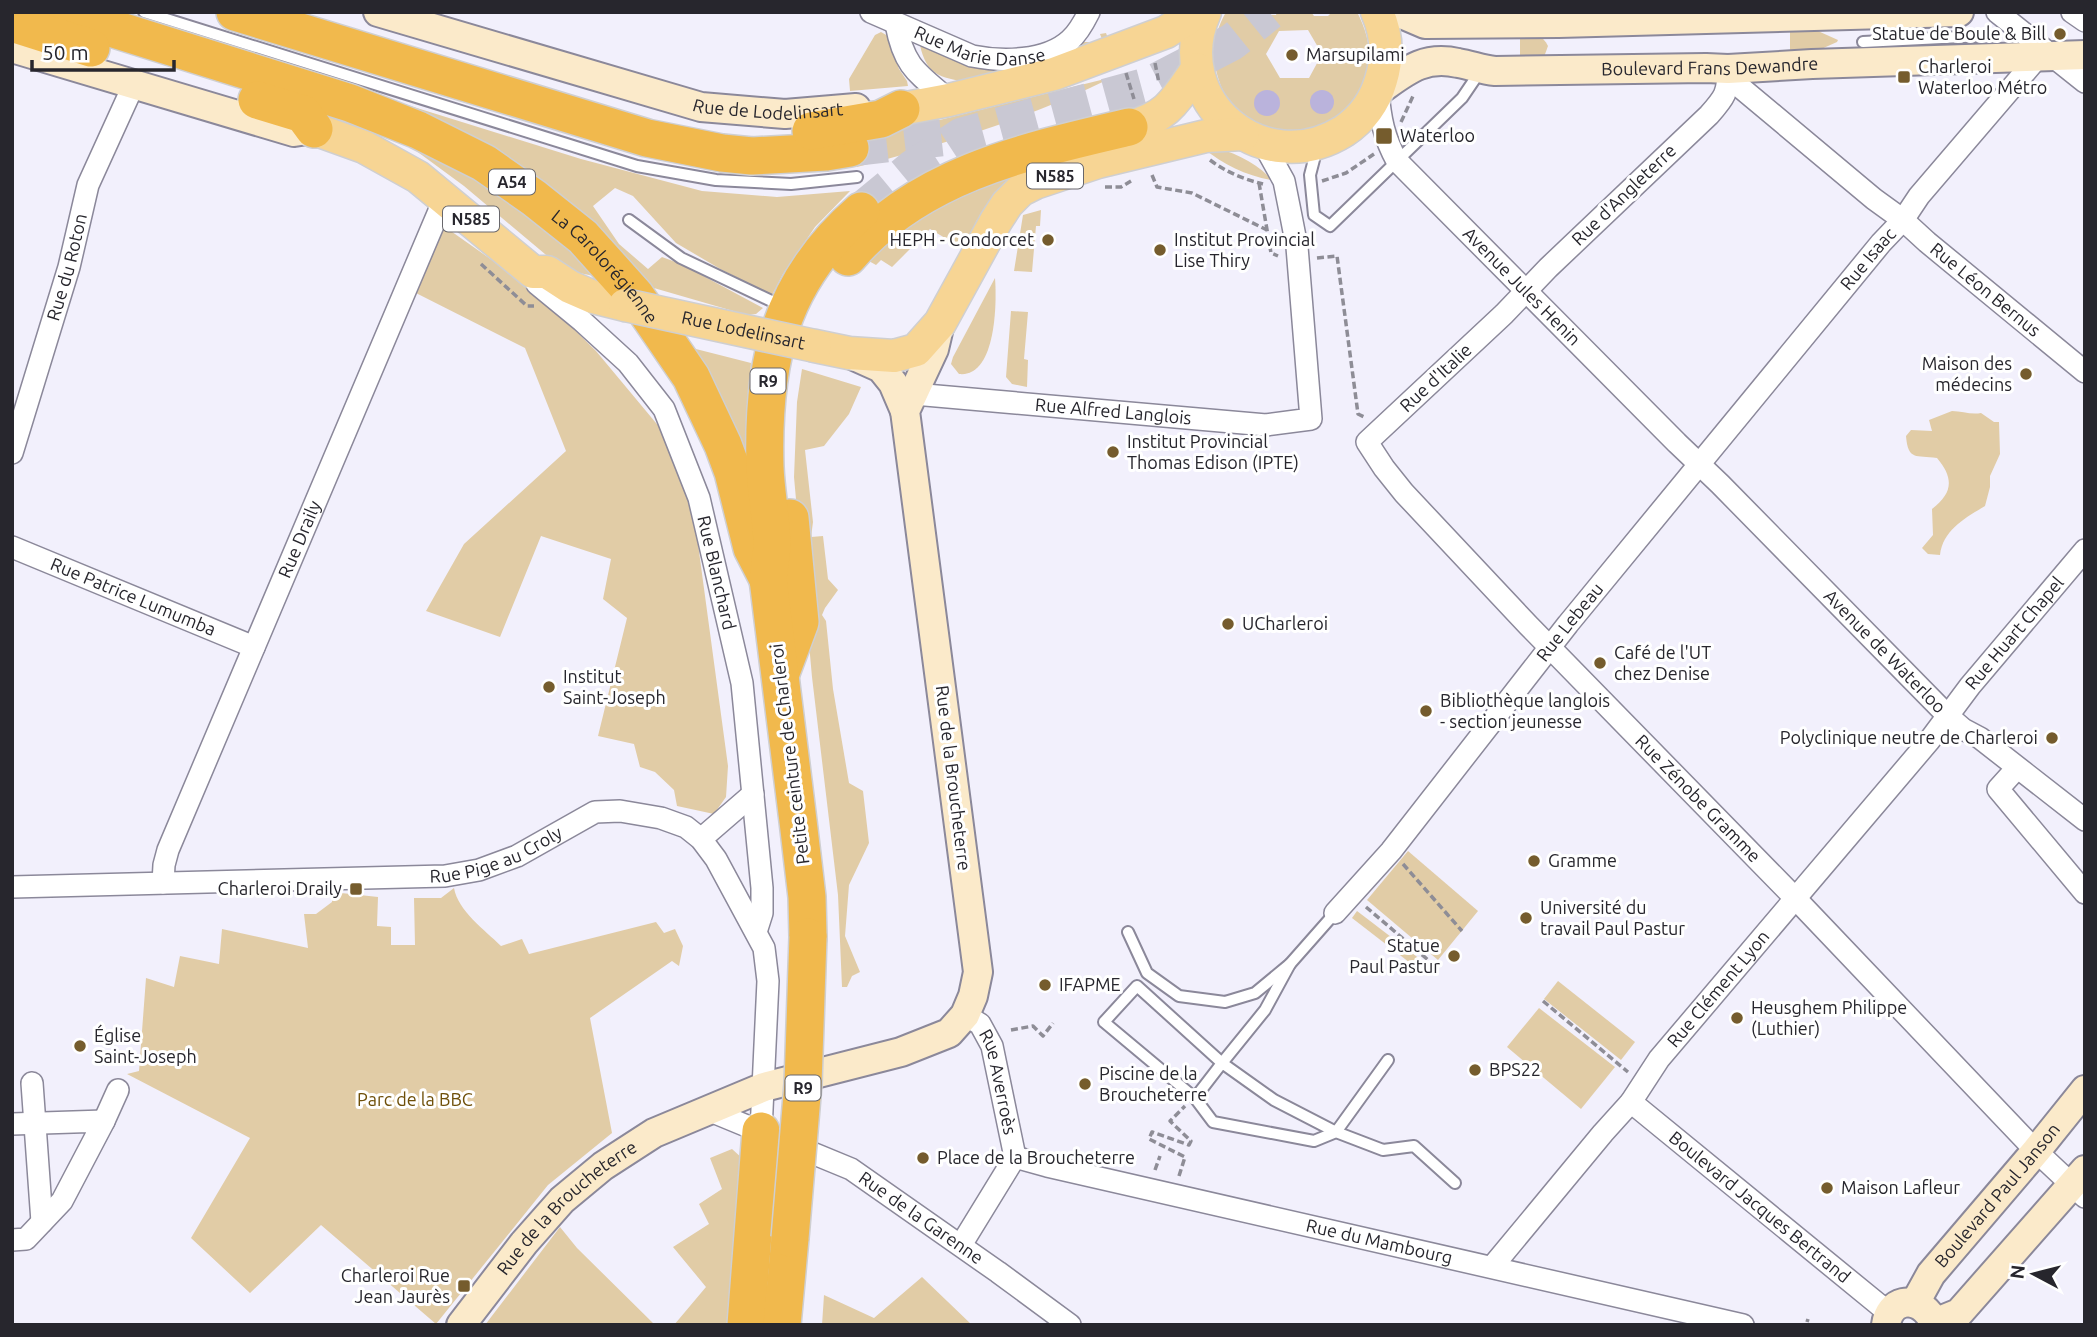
<svg xmlns="http://www.w3.org/2000/svg" width="2097" height="1337" font-family="Ubuntu,sans-serif">
  <style>
    .green { fill: #e1cca6; fill-rule: evenodd }
    .water { fill: #bab3dc }
    .lines { fill: none; stroke-linecap: round; stroke-linejoin: round }
    .highway-tunnel { stroke: #c9c8d3; stroke-width: 37; stroke-dasharray: 37 18; stroke-linecap: butt }
    .lane-casing { stroke: #8b889a; stroke-width: 14 }
    .street-casing { stroke: #8b889a; stroke-width: 24 }
    .secondary-casing { stroke: #8b889a; stroke-width: 32 }
    .primary-casing { stroke: #cfcfd1; stroke-width: 35 }
    .highway-casing { stroke: #cfcfd1; stroke-width: 40 }
    .path { stroke: #8e8d96; stroke-width: 3.5; stroke-dasharray: 7 3.5; stroke-linecap: butt }
    .lane { stroke: #fff; stroke-width: 10 }
    .street { stroke: #fff; stroke-width: 21 }
    .secondary { stroke: #fbeaca; stroke-width: 28 }
    .primary { stroke: #f7d594; stroke-width: 32 }
    .highway { stroke: #f1b94d; stroke-width: 37 }
    .primary-bridge-casing { stroke: #cfcfd1; stroke-width: 35; stroke-linecap: butt }
    .highway-bridge-casing { stroke: #cfcfd1; stroke-width: 40; stroke-linecap: butt }
    .primary-bridge { stroke: #f7d594; stroke-width: 32 }
    .highway-bridge { stroke: #f1b94d; stroke-width: 37 }
    .poi-dot { fill: #755c2d; stroke: #fff; stroke-width: 2.5 }
    .labels { text-anchor: middle; stroke-width: 6; stroke-linejoin: round; paint-order: stroke }
    .shield { fill: #fff; stroke: #68676c; stroke-width: 2 }
    .shield-label { font-size: 16px; font-weight: bold; fill: #27262d }
    .poi-label { font-size: 18px; fill: #27262d; stroke: #fff; text-anchor: start }
    .street-label { font-size: 18px; fill: #27262d; stroke: #fff }
    .park-label { font-size: 18px; fill: #6e4f09; stroke: #fff }
  </style>
  <rect width="100%" height="100%" fill="#f2f0fc"/>
  <g class="green">
    <path d="M 1226,12 L 1255,12 L 1255,14 L 1276,15 L 1277,12 L 1311,12 L 1314,16 L 1328,16 L 1332,12 L 1357,12 C 1416,123 1245,182 1217,74 C 1211,52 1215,31 1226,12 ZM 1308,30 L 1322,54 L 1309,78 L 1280,78 L 1266,54 L 1279,31 Z"/>
    <polygon points="1790,27 1809,27 1838,40 1837,42 1819,50 1790,57"/>
    <polygon points="881,32 888,36 899,69 907,81 908,86 850,91 849,79 875,35"/>
    <path d="M 1106,33 L 1110,44 L 967,82 C 940,78 926,74 920,45 L 926,45 L 953,56 L 1082,42 L 1103,42 L 1100,34 Z"/>
    <path d="M 1520,33 C 1533,33 1542,34 1548,46 L 1544,57 L 1520,63 Z"/>
    <path d="M 1113,77 C 1033,117 943,145 857,167 L 851,142 Z"/>
    <polygon points="356,89 581,159 702,191 777,197 850,191 815,227 783,274 772,295 722,270 676,243 633,196 615,188 593,206 619,244 648,269 662,257 681,264 763,308 756,314 747,315 647,286"/>
    <polygon points="416,145 459,167 559,236 599,277 564,270 464,186 415,150"/>
    <path d="M 1203,148 C 1209,149 1216,149 1221,150 C 1235,152 1264,168 1271,180 C 1245,175 1224,165 1203,148 Z"/>
    <polygon points="1035,166 989,206 977,220 965,250 930,229 892,267 881,260 876,265 867,260 928,207"/>
    <polygon points="1041,210 1040,226 1036,226 1032,272 1014,271 1023,215"/>
    <polygon points="438,222 533,289 596,351 666,435 695,522 728,766 726,797 714,814 677,806 674,790 655,772 640,767 634,744 598,736 627,618 603,599 611,559 541,536 500,637 426,611 464,544 566,451 525,348 406,288"/>
    <path d="M 995,278 C 997,303 996,378 959,374 L 951,364 L 953,357 Z"/>
    <polygon points="1011,311 1028,312 1024,359 1028,360 1027,387 1012,384 1006,377"/>
    <polygon points="692,348 751,363 746,430 747,469"/>
    <polygon points="802,369 861,387 849,414 824,446 805,450 813,522 811,537 823,536 828,579 838,590 825,608 822,615 826,621 833,689 849,783 863,791 869,843 849,885 845,936 860,972 852,976 847,987 842,987 838,895 812,677 794,477 797,402"/>
    <path d="M 1952,411 C 1962,411 1971,415 1981,413 L 1994,422 L 1999,422 L 2000,454 L 1990,476 L 1990,487 L 1985,506 C 1965,518 1943,530 1940,555 L 1928,554 L 1922,548 L 1933,535 L 1932,509 C 1953,493 1954,478 1937,458 C 1916,455 1908,461 1906,436 L 1911,430 L 1932,431 L 1929,420 Z"/>
    <polygon points="1408,851 1478,911 1438,960 1367,900"/>
    <path d="M 454,888 C 458,911 485,930 501,946 L 522,939 L 529,954 L 656,922 L 664,933 L 675,929 L 683,946 L 679,966 L 672,961 L 590,1018 L 612,1133 L 548,1185 L 436,1324 L 321,1225 L 250,1293 L 191,1238 L 250,1138 L 127,1074 L 139,1071 L 146,978 L 174,987 L 180,956 L 219,964 L 222,929 L 308,948 L 304,914 L 316,914 L 332,902 L 332,892 L 378,897 L 377,926 L 391,927 L 391,945 L 415,945 L 414,898 L 441,898 Z"/>
    <polygon points="1357,911 1433,969 1427,976 1352,918"/>
    <polygon points="1558,981 1635,1042 1621,1060 1544,999"/>
    <polygon points="1539,1008 1615,1067 1581,1109 1507,1047"/>
    <polygon points="732,1149 743,1159 731,1325 674,1325 706,1287 673,1247 709,1224 699,1204 722,1189 710,1158"/>
    <polygon points="560,1227 577,1248 655,1325 485,1325"/>
    <polygon points="922,1277 972,1325 822,1325 824,1295 874,1318"/>
  </g>
  <g class="water">
    <circle cx="1322" cy="102" r="12"/>
    <circle cx="1267" cy="103" r="13"/>
  </g>
  <g class="lines">
    <g class="highway-tunnel">
      <polyline points="850,148 957,136"/>
      <polyline points="861,211 913,168 962,136 1150,85 1232,42 1269,12"/>
    </g>
    <defs>
      <g id="lane">
        <polyline points="144,12 637,166 716,180 791,184 857,177"/>
        <polyline points="1863,42 1981,36"/>
        <polyline points="1317,148 1310,175 1314,215 1330,226 1462,98 1481,70"/>
        <polyline points="629,220 681,258 784,307"/>
        <polyline points="1128,932 1147,973 1179,996 1225,1002 1255,993 1290,964 1335,913"/>
        <polyline points="1290,964 1265,1010 1222,1063 1137,986 1104,1022 1195,1098 1222,1063 1274,1100 1336,1132 1388,1060"/>
        <polyline points="1195,1098 1213,1122 1314,1141 1336,1132 1383,1150 1414,1146 1455,1183"/>
      </g>
      <g id="street">
        <path id="s1" d="M 871,12 L 972,56 C 1002,62 1046,62 1070,40 C 1078,33 1084,22 1089,12"/>
        <polyline points="1997,12 2085,82"/>
        <polyline points="2072,12 2085,21"/>
        <path d="M 896,24 C 904,67 917,73 949,100"/>
        <path id="s2" d="M 1728,69 C 1728,93 1725,97 1709,115 L 1548,268 L 1504,314 L 1367,442 L 1384,468 L 1404,493 L 1528,625 L 1795,898 L 2036,1151 L 2085,1197"/>
        <path id="s3" d="M 1728,69 L 1740,87 L 1874,199 L 1903,220 L 1927,242 L 2085,372"/>
        <path id="s4" d="M 1378,91 C 1380,118 1384,138 1397,161 L 1677,443 L 1720,484 L 1948,716 L 1963,729 L 1980,738 L 2085,820"/>
        <path id="s5" d="M 533,272 L 537,284 L 582,321 L 628,363 L 664,409 L 699,498 L 742,683 L 762,888 L 762,913 L 756,932"/>
        <path id="s6" d="M 914,394 L 1266,425 L 1311,419 L 1297,247 L 1291,216 L 1284,181 L 1263,143"/>
        <path id="s7" d="M 12,453 L 69,267 L 88,185 L 134,84"/>
        <path id="s8" d="M 12,547 L 254,647"/>
        <polyline points="2017,768 1998,789 2085,893"/>
        <polyline points="701,839 753,794"/>
        <path id="s9" d="M 163,883 L 164,865 L 168,850 L 445,197"/>
        <path id="s10" d="M 12,887 L 445,876 L 479,870 L 517,856 L 595,812 L 620,811 L 661,818 L 686,827 L 701,839 L 716,859 L 764,948 L 768,981 L 761,1131"/>
        <path id="s11" d="M 1335,913 L 1391,851 L 1568,624 L 1881,243 L 1903,220 L 1919,196 L 2038,57"/>
        <path id="s12" d="M 965,1015 L 980,1024 L 992,1046 L 1015,1157"/>
        <polyline points="32,1083 42,1222"/>
        <path id="s13" d="M 1631,1102 L 1889,1313"/>
        <path id="s14" d="M 708,1110 L 851,1169 L 998,1272 L 1070,1325"/>
        <polyline points="104,1121 118,1090"/>
        <polyline points="12,1124 104,1121 62,1201 26,1239 12,1240"/>
        <path id="s15" d="M 1015,1157 L 1047,1166 L 1743,1325"/>
        <polyline points="961,1245 1015,1157"/>
        <path id="s16" d="M 1492,1267 L 1603,1133 L 1631,1102 L 1659,1059 L 1929,741 L 1970,686 L 2085,550"/>
      </g>
      <g id="secondary">
        <path id="s17" d="M 378,12 L 701,107 L 785,114 L 856,108"/>
        <polyline points="1397,12 1425,24 1559,23 1959,12"/>
        <polyline points="12,48 294,132 314,129"/>
        <path id="s18" d="M 1378,91 C 1405,72 1423,55 1458,63 C 1471,65 1482,70 1495,71 L 1706,68 L 1728,69 L 1812,64 L 2085,55"/>
        <polyline points="852,355 881,368 893,383 905,411"/>
        <path id="s19" d="M 1915,1303 L 1931,1274 L 2036,1151 L 2085,1090"/>
        <polyline points="1932,1324 1959,1313 2085,1170"/>
        <path id="s20" d="M 461,1325 L 524,1243 L 562,1200 L 603,1166 L 654,1133 L 764,1087 L 901,1052 L 949,1033 L 965,1015 L 973,996 L 978,972 L 905,411 L 934,349 L 940,323"/>
        <path d="M 1886,1325 C 1889,1300 1914,1295 1929,1314"/>
      </g>
      <g id="primary">
        <path d="M 1205,12 C 1166,101 1263,182 1344,131 C 1362,119 1375,101 1381,80 C 1388,57 1387,34 1377,12"/>
        <polyline points="901,109 949,100 1054,74 1166,32 1197,12"/>
        <path d="M 1129,127 C 1168,117 1175,101 1197,69"/>
        <polyline points="314,129 364,147 418,177 533,272 547,272 570,287 593,297 625,305"/>
        <polyline points="815,346 849,353 894,356 916,350 940,323 996,221 1007,204 1021,190 1035,183 1098,162 1206,136 1243,134"/>
      </g>
      <g id="highway">
        <path id="s21" d="M 60,12 L 350,103 L 418,130 L 484,163 L 534,198 L 583,237 L 635,295 L 691,377 L 723,445 L 733,472 L 752,548 L 768,579"/>
        <polyline points="235,12 647,138 722,153 752,156 826,152 850,148"/>
        <polyline points="12,23 91,48"/>
        <polyline points="257,100 303,114 314,129"/>
        <polyline points="811,131 881,119 901,109"/>
        <path d="M 848,257 C 919,174 1027,151 1129,127"/>
        <polyline points="782,670 800,622 790,518"/>
        <path d="M 808,937 L 807,897 L 798,821 L 768,579 C 769,569 771,558 772,547 C 772,521 766,494 765,467 C 762,362 779,282 861,211"/>
        <polyline points="746,1325 761,1131"/>
        <polyline points="782,1325 790,1238"/>
      </g>
    </defs>
    <use href="#lane" class="lane-casing"/>
    <use href="#street" class="street-casing"/>
    <use href="#secondary" class="secondary-casing"/>
    <use href="#primary" class="primary-casing"/>
    <use href="#highway" class="highway-casing"/>
    <g class="path">
      <polyline points="1155,63 1159,83"/>
      <polyline points="1126,73 1134,99"/>
      <polyline points="1401,122 1414,94"/>
      <path d="M 1210,160 C 1226,172 1243,179 1263,184"/>
      <polyline points="1152,175 1157,187 1192,193 1267,230"/>
      <polyline points="1322,181 1346,173 1374,154"/>
      <polyline points="1259,183 1271,253 1278,256"/>
      <polyline points="1105,187 1121,187 1131,181"/>
      <polyline points="1317,258 1337,256 1358,414 1366,418"/>
      <polyline points="481,264 527,306 534,306"/>
      <polyline points="1403,864 1462,931"/>
      <polyline points="1366,907 1434,965"/>
      <polyline points="1543,1001 1628,1072"/>
      <polyline points="1011,1030 1033,1026 1043,1036 1053,1023"/>
      <polyline points="1155,1170 1160,1156"/>
      <polyline points="1179,1176 1185,1157 1149,1139 1152,1132 1189,1145 1191,1141 1170,1121 1185,1106"/>
      <polyline points="1807,1322 1808,1319"/>
    </g>
    <use href="#lane" class="lane"/>
    <use href="#street" class="street"/>
    <use href="#secondary" class="secondary"/>
    <use href="#primary" class="primary"/>
    <use href="#highway" class="highway"/>
    <defs>
      <g id="primary-bridge">
        <path id="s22" d="M 625,305 L 815,346"/>
      </g>
      <polyline id="highway-bridge" points="790,1238 803,1084 808,937"/>
    </defs>
    <use href="#primary-bridge" class="primary-bridge-casing"/>
    <use href="#highway-bridge" class="highway-bridge-casing"/>
    <use href="#primary-bridge" class="primary-bridge"/>
    <use href="#highway-bridge" class="highway-bridge"/>
  </g>
  <g class="poi-dot">
    <circle cx="2060" cy="34" r="7"/>
    <circle cx="1292" cy="55" r="7"/>
    <rect x="1897" y="70" width="14" height="14" rx="3.5"/>
    <rect x="1375" y="127" width="18" height="18" rx="3.5"/>
    <circle cx="1048" cy="240" r="7"/>
    <circle cx="1160" cy="250" r="7"/>
    <circle cx="2026" cy="374" r="7"/>
    <circle cx="1113" cy="452" r="7"/>
    <circle cx="1228" cy="624" r="7"/>
    <circle cx="1600" cy="663" r="7"/>
    <circle cx="549" cy="687" r="7"/>
    <circle cx="1426" cy="711" r="7"/>
    <circle cx="2052" cy="738" r="7"/>
    <circle cx="1534" cy="861" r="7"/>
    <rect x="349" y="882" width="14" height="14" rx="3.5"/>
    <circle cx="1526" cy="918" r="7"/>
    <circle cx="1454" cy="956" r="7"/>
    <circle cx="1045" cy="985" r="7"/>
    <circle cx="1737" cy="1018" r="7"/>
    <circle cx="80" cy="1046" r="7"/>
    <circle cx="1475" cy="1070" r="7"/>
    <circle cx="1085" cy="1084" r="7"/>
    <circle cx="923" cy="1158" r="7"/>
    <circle cx="1827" cy="1188" r="7"/>
    <rect x="457" y="1279" width="14" height="14" rx="3.5"/>
  </g>
  <g class="labels">
    <g class="shield">
      <rect x="1027" y="163.5" width="56" height="25" rx="5"/>
      <rect x="489" y="169.5" width="46" height="25" rx="5"/>
      <rect x="443" y="206.5" width="56" height="25" rx="5"/>
      <rect x="750.5" y="368.5" width="35" height="25" rx="5"/>
      <rect x="785.5" y="1075.5" width="35" height="25" rx="5"/>
    </g>
    <g class="shield-label">
      <text x="1055" y="182">N585</text>
      <text x="512" y="188">A54</text>
      <text x="471" y="225">N585</text>
      <text x="768" y="387">R9</text>
      <text x="803" y="1094">R9</text>
    </g>
    <g class="poi-label">
      <text x="2046" y="40" text-anchor="end">Statue de Boule &amp; Bill</text>
      <text x="1306" y="61">Marsupilami</text>
      <text x="1918" y="73">Charleroi<tspan x="1918" dy="21">Waterloo Métro</tspan></text>
      <text x="1400" y="142">Waterloo</text>
      <text x="1034" y="246" text-anchor="end">HEPH - Condorcet</text>
      <text x="1174" y="246">Institut Provincial<tspan x="1174" dy="21">Lise Thiry</tspan></text>
      <text x="2012" y="370" text-anchor="end">Maison des<tspan x="2012" dy="21">médecins</tspan></text>
      <text x="1127" y="448">Institut Provincial<tspan x="1127" dy="21">Thomas Edison (IPTE)</tspan></text>
      <text x="1242" y="630">UCharleroi</text>
      <text x="1614" y="659">Café de l'UT<tspan x="1614" dy="21">chez Denise</tspan></text>
      <text x="563" y="683">Institut<tspan x="563" dy="21">Saint-Joseph</tspan></text>
      <text x="1440" y="707">Bibliothèque langlois<tspan x="1440" dy="21">- section jeunesse</tspan></text>
      <text x="2038" y="744" text-anchor="end">Polyclinique neutre de Charleroi</text>
      <text x="1548" y="867">Gramme</text>
      <text x="342" y="895" text-anchor="end">Charleroi Draily</text>
      <text x="1540" y="914">Université du<tspan x="1540" dy="21">travail Paul Pastur</tspan></text>
      <text x="1440" y="952" text-anchor="end">Statue<tspan x="1440" dy="21">Paul Pastur</tspan></text>
      <text x="1059" y="991">IFAPME</text>
      <text x="1751" y="1014">Heusghem Philippe<tspan x="1751" dy="21">(Luthier)</tspan></text>
      <text x="94" y="1042">Église<tspan x="94" dy="21">Saint-Joseph</tspan></text>
      <text x="1489" y="1076">BPS22</text>
      <text x="1099" y="1080">Piscine de la<tspan x="1099" dy="21">Broucheterre</tspan></text>
      <text x="937" y="1164">Place de la Broucheterre</text>
      <text x="1841" y="1194">Maison Lafleur</text>
      <text x="450" y="1282" text-anchor="end">Charleroi Rue<tspan x="450" dy="21">Jean Jaurès</tspan></text>
    </g>
    <g class="street-label">
      <text dy="6" stroke="none"><textPath href="#s1" startOffset="116">Rue Marie Danse</textPath></text>
      <text dy="6" stroke="none"><textPath href="#s18" startOffset="341">Boulevard Frans Dewandre</textPath></text>
      <text dy="6" stroke="none"><textPath href="#s17" startOffset="404">Rue de Lodelinsart</textPath></text>
      <text transform="translate(1624 195) rotate(-44)" y="6">Rue d'Angleterre</text>
      <text dy="6" stroke="none"><textPath href="#s11" startOffset="844">Rue Isaac</textPath></text>
      <text dy="6" stroke="none"><textPath href="#s7" startOffset="194">Rue du Roton</textPath></text>
      <text dy="6" stroke="none"><textPath href="#s21" startOffset="611">La Carolorégienne</textPath></text>
      <text dy="6" stroke="none"><textPath href="#s4" startOffset="250">Avenue Jules Henin</textPath></text>
      <text dy="6" stroke="none"><textPath href="#s3" startOffset="340">Rue Léon Bernus</textPath></text>
      <text dy="6" stroke="none"><textPath href="#s22" startOffset="121">Rue Lodelinsart</textPath></text>
      <text transform="translate(1436 378) rotate(-43)" y="6">Rue d'Italie</text>
      <text dy="6" stroke="none"><textPath href="#s6" startOffset="200">Rue Alfred Langlois</textPath></text>
      <text dy="6" stroke="none"><textPath href="#s9" startOffset="371">Rue Draily</textPath></text>
      <text dy="6" stroke="none"><textPath href="#s5" startOffset="364">Rue Blanchard</textPath></text>
      <text dy="6" stroke="none"><textPath href="#s8" startOffset="131">Rue Patrice Lumumba</textPath></text>
      <text dy="6" stroke="none"><textPath href="#s11" startOffset="374">Rue Lebeau</textPath></text>
      <text dy="6" stroke="none"><textPath href="#s16" startOffset="822">Rue Huart Chapel</textPath></text>
      <text dy="6" stroke="none"><textPath href="#s4" startOffset="765">Avenue de Waterloo</textPath></text>
      <text transform="translate(790 754) rotate(-97)" y="6">Petite ceinture de Charleroi</text>
      <text transform="translate(953 778) rotate(83)" y="6">Rue de la Broucheterre</text>
      <text dy="6" stroke="none"><textPath href="#s2" startOffset="1012">Rue Zénobe Gramme</textPath></text>
      <text dy="6" stroke="none"><textPath href="#s10" startOffset="488">Rue Pige au Croly</textPath></text>
      <text dy="6" stroke="none"><textPath href="#s16" startOffset="359">Rue Clément Lyon</textPath></text>
      <text dy="6" stroke="none"><textPath href="#s12" startOffset="79">Rue Averroès</textPath></text>
      <text dy="6" stroke="none"><textPath href="#s19" startOffset="136">Boulevard Paul Janson</textPath></text>
      <text dy="6" stroke="none"><textPath href="#s13" startOffset="166">Boulevard Jacques Bertrand</textPath></text>
      <text dy="6" stroke="none"><textPath href="#s20" startOffset="159">Rue de la Broucheterre</textPath></text>
      <text dy="6" stroke="none"><textPath href="#s14" startOffset="240">Rue de la Garenne</textPath></text>
      <text dy="6" stroke="none"><textPath href="#s15" startOffset="374">Rue du Mambourg</textPath></text>
    </g>
    <g class="park-label">
      <text x="415" y="1106">Parc de la BBC</text>
    </g>
  </g>
  <rect width="2097" height="1337" fill="none" stroke="#27262d" stroke-width="28"/>
  <g transform="translate(2034 1274) rotate(277)" stroke="#ffffff" stroke-width="5" paint-order="stroke">
  <path d="M0-5L12 26L0 18L-12 26Z" fill="#27262d"/>
  <text y="-10" font-size="19" font-weight="bold" text-anchor="middle" fill="#27262d">N</text>
  </g>
  <path d="M32 60v10h142v-10" fill="none" stroke="#27262d" stroke-width="3.5"/>
  <text x="42" y="60" font-size="21" fill="#27262d" stroke="#ffffff" stroke-width="5" paint-order="stroke">50 m</text>
</svg>
